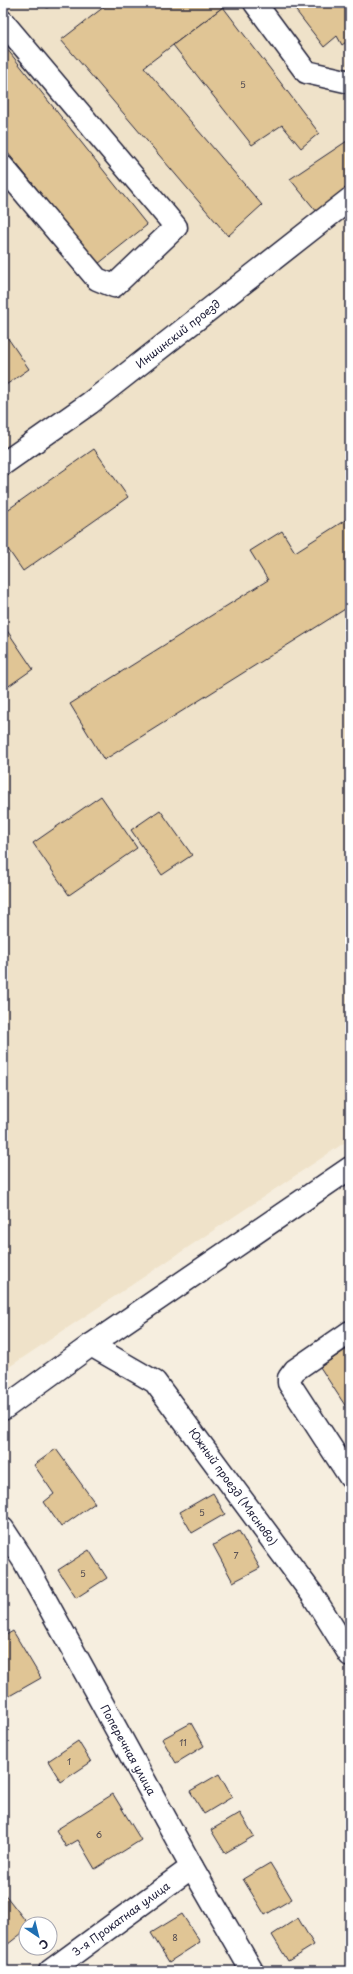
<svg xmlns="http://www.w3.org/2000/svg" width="353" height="1974" font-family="'Playpen Sans',sans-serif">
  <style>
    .built { fill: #efe2c9 }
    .building { fill: #e0c595; stroke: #22223b }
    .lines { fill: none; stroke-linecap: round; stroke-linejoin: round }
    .minor-casing { stroke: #22223b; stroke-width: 25 }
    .minor { stroke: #fff; stroke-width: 22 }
    .labels { text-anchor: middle; stroke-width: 3.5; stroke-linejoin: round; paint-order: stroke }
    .number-label { font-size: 9px; fill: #524b52 }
    .street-label { font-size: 11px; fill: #22223b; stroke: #fff }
  </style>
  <rect width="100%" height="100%" fill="#f6eedf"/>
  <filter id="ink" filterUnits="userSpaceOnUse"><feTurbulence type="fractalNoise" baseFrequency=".025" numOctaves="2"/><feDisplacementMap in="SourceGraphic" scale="8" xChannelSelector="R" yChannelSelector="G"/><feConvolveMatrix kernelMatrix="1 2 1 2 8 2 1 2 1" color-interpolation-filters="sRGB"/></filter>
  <g filter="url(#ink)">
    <polygon class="built" points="3,3 350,3 350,1139 3,1371"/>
    <g class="building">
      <polygon points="43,3 53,3 47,8"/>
      <polygon points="109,3 220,3 223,7 144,67 262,205 228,236 61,40"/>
      <polygon points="290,3 350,3 350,39 342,45 337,36 324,47"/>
      <polygon points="223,7 319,133 301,148 282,125 252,145 173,45"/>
      <polygon points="3,44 147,225 98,264 3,147"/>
      <polygon points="350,139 350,187 317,212 290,179"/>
      <polygon points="3,331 29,369 3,387"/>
      <polygon points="94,449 128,497 23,571 3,542 3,513"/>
      <polygon points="350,517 350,606 104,760 70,704 268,580 250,551 282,531 295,552"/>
      <polygon points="6,629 33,669 3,690 3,631"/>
      <polygon points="101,796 137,848 69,895 33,843"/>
      <polygon points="160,810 192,855 162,875 131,830"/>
      <polygon points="350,1347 350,1413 320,1367"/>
      <polygon points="56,1449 95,1503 61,1527 44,1502 54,1494 34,1465"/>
      <polygon points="213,1493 225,1514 192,1533 180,1512"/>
      <polygon points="239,1531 260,1568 233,1582 213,1545"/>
      <polygon points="89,1550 107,1578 76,1598 58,1570"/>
      <polygon points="13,1631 41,1678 4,1699 3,1637"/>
      <polygon points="191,1723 204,1746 176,1763 162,1739"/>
      <polygon points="78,1741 91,1762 61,1782 48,1761"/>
      <polygon points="219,1774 232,1797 204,1814 190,1791"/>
      <polygon points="113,1794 141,1840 95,1869 78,1840 66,1847 56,1830"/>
      <polygon points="240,1813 254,1836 225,1853 211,1830"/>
      <polygon points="270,1863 292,1899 265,1915 243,1879"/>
      <polygon points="3,1892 28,1924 26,1924 26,1930 3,1948"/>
      <polygon points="182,1914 200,1942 169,1962 151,1933"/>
      <polygon points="298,1918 314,1945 288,1961 272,1935"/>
    </g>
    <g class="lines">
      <defs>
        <g id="minor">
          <polyline points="255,3 306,72 350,82"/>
          <polyline points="3,22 176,227 114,286 97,279 3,167"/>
          <polyline points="3,464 90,403 350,199"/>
          <polyline points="350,1332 295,1370 289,1378 289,1383 350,1477"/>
          <polyline points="91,1345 155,1382 312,1594 350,1655"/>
          <polyline points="3,1409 91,1345 350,1168"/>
          <polyline points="3,1529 24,1561 192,1867 252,1971"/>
          <polyline points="50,1971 192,1867"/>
        </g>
      </defs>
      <use href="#minor" class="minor-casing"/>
      <use href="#minor" class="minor"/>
    </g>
  </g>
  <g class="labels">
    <g class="number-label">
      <text x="243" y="88">5</text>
      <text x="202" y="1516">5</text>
      <text x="236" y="1559">7</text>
      <text x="83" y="1577">5</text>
      <text x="183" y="1746">11</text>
      <text x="69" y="1765">1</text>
      <text x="99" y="1838">6</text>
      <text x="175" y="1941">8</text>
    </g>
    <g class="street-label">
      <text transform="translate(178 334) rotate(-38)" y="4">Иншинский проезд</text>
      <text transform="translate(233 1487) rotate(54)" y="4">Южный проезд (Мясново)</text>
      <text transform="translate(128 1750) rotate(61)" y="4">Поперечная улица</text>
      <text transform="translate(121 1919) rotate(-36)" y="4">3-я Прокатная улица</text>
    </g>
  </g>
  <rect width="353" height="1974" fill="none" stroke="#fff" stroke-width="16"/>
  <rect x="8" y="8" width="337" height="1958" fill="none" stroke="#22223b" stroke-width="1.5" filter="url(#ink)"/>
  <g transform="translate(38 1936) rotate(145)"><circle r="19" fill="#ffffff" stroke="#a7a7b1"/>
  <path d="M0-3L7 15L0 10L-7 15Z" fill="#1f6fb2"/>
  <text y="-6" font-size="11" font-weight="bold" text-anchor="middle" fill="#22223b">С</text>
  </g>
</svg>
